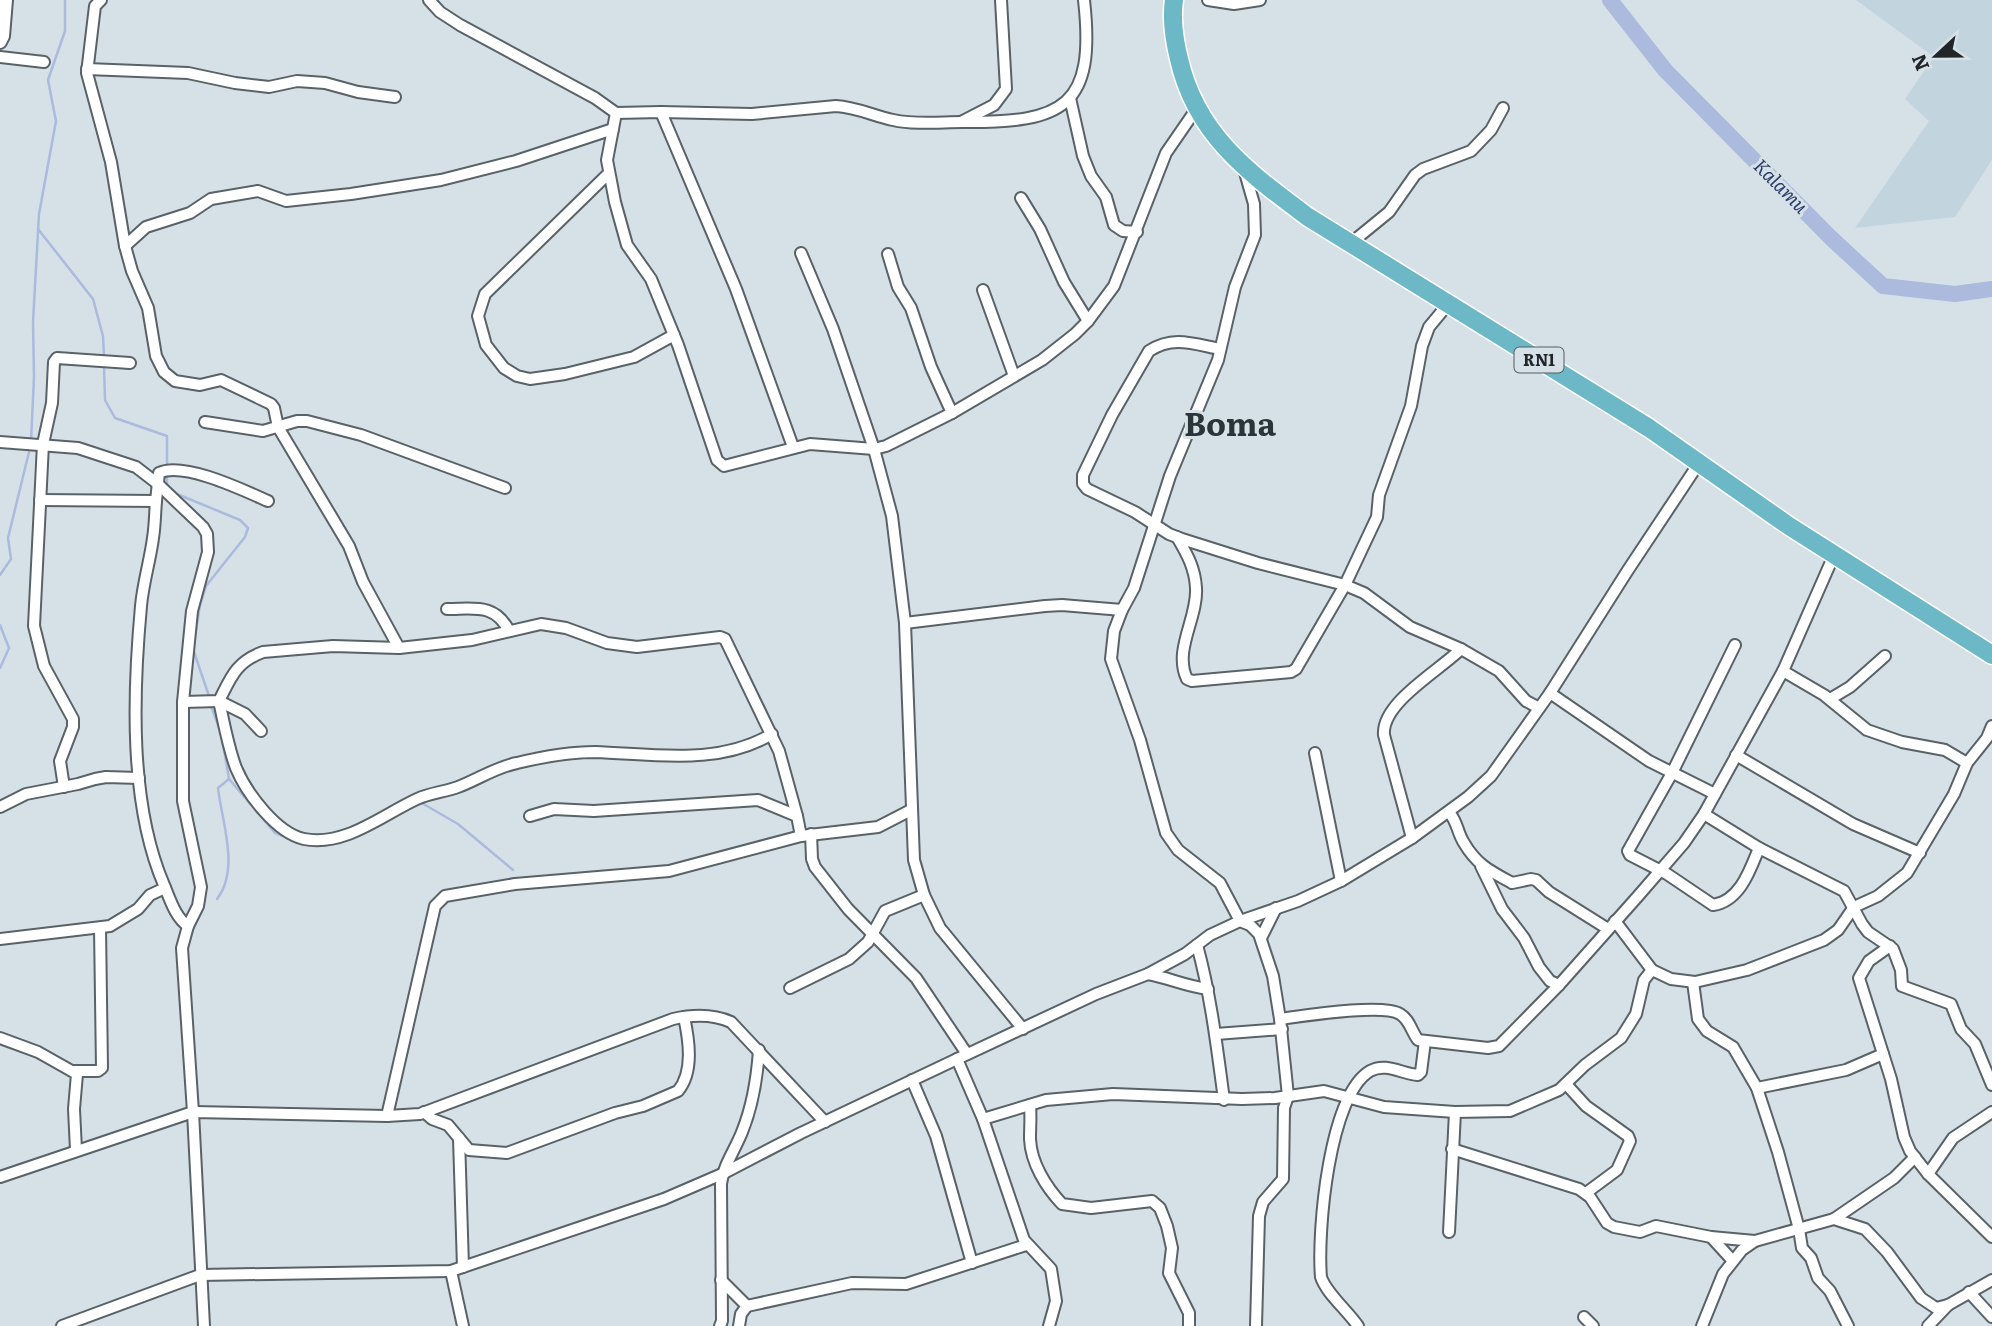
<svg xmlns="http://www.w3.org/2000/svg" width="1992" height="1326" font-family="Literata,serif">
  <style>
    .built { fill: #c2d4de }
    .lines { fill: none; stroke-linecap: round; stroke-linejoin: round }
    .stream { stroke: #abbadd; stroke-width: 2.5 }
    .river { stroke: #abbadd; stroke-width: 16 }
    .minor-casing { stroke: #586267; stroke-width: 14 }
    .tertiary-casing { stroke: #586267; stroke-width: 16 }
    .trunk-casing { stroke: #fff; stroke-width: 21 }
    .minor { stroke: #fff; stroke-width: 10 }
    .tertiary { stroke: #fff; stroke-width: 12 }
    .trunk { stroke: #6cb8c6; stroke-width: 18 }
    .labels { text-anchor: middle; stroke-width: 6; stroke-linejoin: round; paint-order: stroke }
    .shield { fill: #d6e1e7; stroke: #575d61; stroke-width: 2 }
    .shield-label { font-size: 16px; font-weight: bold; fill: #212528 }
    .water-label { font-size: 19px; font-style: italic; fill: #2b3c6a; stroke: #d6e1e7 }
    .town-label { font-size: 32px; font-weight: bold; fill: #2b3439; stroke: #d6e1e7 }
  </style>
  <rect width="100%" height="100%" fill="#d6e1e7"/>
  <polygon class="built" points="1856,0 1992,0 1992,160 1955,217 1855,228 1929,121 1905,99 1934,57"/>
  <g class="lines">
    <g class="stream">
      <polyline points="38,229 93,299 103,336 104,356"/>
      <polyline points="104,366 105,400 115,418 167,436 167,467"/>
      <polyline points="31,441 34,377 33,322 39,214 56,121 48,80 65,31 65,0"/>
      <polyline points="167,474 167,486 177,494 240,520 248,528 245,537 206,586 200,605 193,649 210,699"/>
      <polyline points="0,575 11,559 8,538 30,448"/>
      <polyline points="0,625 9,648 0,668"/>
      <polyline points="211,706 221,733 229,779 275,833 289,838"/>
      <polyline points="420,802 458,824 513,870"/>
      <path d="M 217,899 C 240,869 222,823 218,788 L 229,779"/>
    </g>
    <polyline class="river" points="1610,0 1665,70 1831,238 1883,286 1955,294 1992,289"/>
    <defs>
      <g id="minor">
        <polyline points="101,0 95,6 87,73 111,162 125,246 132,271 148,308 156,356 164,372 175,381 200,385 221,380 271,404 274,408 278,427 349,546 363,582 399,648 472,640 541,624 566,628 607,643 637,647 720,637 725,639 779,751 797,816"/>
        <path d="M 429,0 L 440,12 L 460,25 L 595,98 L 616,113 L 661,112 L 752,114 L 836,106 C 856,107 874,116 893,120 C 916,125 940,122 963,122 C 1064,123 1096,107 1084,0"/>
        <polyline points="1208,0 1234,4 1260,0"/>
        <polyline points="0,57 44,62"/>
        <polyline points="87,69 188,73 235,83 269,87 297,81 325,83 358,92 395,97"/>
        <polyline points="1070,98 1083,156 1091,176 1106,197 1114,225 1123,231 1137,232"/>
        <polyline points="661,112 736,289 793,447"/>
        <polyline points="616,113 607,160 615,202 627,245 651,279 678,345 717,460 724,466 810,444 874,449 886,446 952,413 1042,360 1075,334 1088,321 1114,286 1166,153 1197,108"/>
        <polyline points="963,121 994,105 1006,89 1001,0"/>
        <polyline points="608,174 485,294 478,316 486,345 504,368 517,376 530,379 565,374 634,357 674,335"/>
        <polyline points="1021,198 1040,229 1064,282 1088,321"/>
        <polyline points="1351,243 1389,212 1415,175 1423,169 1471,151 1491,130 1503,108"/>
        <polyline points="125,246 146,227 190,213 211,199 258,191 286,201 351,194 441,180 516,161 613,129"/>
        <polyline points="801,253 833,329 874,449 892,516 905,623 914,860 924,895 940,928 1023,1029"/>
        <polyline points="888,254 898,287 911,308 931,367 952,413"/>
        <polyline points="983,290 1014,376"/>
        <path d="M 1220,349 C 1194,344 1173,335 1149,351 L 1112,415 L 1083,475 L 1083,484 L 1087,489 L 1135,512 L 1169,534 L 1182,539 L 1258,563 L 1345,585 L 1364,593 L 1410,627 L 1461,649 L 1499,671 L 1526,701 L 1539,708"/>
        <polyline points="205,422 263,431 297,421 307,421 361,435 505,488"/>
        <polyline points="0,442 78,448 136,467 158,484 203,527 207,534 208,552 192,611 183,702 183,801 201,887 198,906 188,926 182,948 193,1112 204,1326"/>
        <path d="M 40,500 L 156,501 L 159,473 C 183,461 243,490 268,501"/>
        <path d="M 156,501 C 155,513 155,526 153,538 C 150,561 143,583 141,606 C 133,693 129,804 164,885 C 170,899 175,917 188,926"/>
        <path d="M 1177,537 C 1187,554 1195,568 1196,588 C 1198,618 1173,650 1187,679 L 1192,681 L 1291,672 L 1296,669 L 1345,585 L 1377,517 L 1379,495 L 1411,406 L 1422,346 L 1429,327 L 1449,303"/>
        <path d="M 447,609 C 474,609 495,603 509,631"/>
        <polyline points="1122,610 1134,588 1170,476 1218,360 1235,287 1255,235 1254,204 1244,169"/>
        <polyline points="905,623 1045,606 1062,605 1122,610 1114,631 1111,659 1140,740 1166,833 1178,850 1220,883 1240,921 1298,901 1341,881 1412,838 1468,797 1491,776 1550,693 1628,570 1699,463"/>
        <path d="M 1735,645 L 1672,773 L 1628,851 L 1630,855 L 1667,874 L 1713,905 C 1740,901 1750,870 1759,848"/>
        <polyline points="1783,671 1824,695 1867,730 1902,742 1945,750 1967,763"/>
        <polyline points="1550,693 1649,761 1715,794"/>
        <polyline points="1830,699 1850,687 1885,656"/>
        <path d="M 219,701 C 224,723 228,747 236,768 C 246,792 276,833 304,839 C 345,847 382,815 417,799 C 430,793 444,792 458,787 C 477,780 496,767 517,763 C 542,757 569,752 595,752 C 655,754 718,766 772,734"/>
        <polyline points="219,701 245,714 261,731"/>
        <path d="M 183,702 L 219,701 C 231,677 236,662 263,652 L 333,646 L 399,648"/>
        <polyline points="1315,753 1341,881"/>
        <polyline points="1736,755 1853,824 1920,853"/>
        <polyline points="64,787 60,761 73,727 73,719 44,666 34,626 43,444 52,403 54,362 57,358 130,363"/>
        <polyline points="0,807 26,794 78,784 95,779 106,777 139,778"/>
        <path d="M 1449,812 C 1458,823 1457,832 1464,843 C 1477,865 1490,871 1512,883 L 1531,879 L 1536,880 L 1549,892 L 1608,929"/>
        <polyline points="1704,814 1759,848 1844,891 1862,924 1868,932 1893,949 1901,970 1902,986 1951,1004 1961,1029 1975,1044 1992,1085"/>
        <polyline points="530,816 554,809 594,811 758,800 797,816 801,836"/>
        <polyline points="811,834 812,859 815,867 848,909 916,978 967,1054"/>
        <path d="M 1412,838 L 1384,735 C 1381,703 1440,670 1461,649"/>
        <polyline points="1481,866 1502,909 1524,938 1539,967 1550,981 1559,985"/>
        <polyline points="1615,921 1652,970 1671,979 1695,982 1747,970 1824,940 1838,930 1854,907 1878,896 1907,873 1954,794 1967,763 1987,738 1992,726"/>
        <polyline points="1261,938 1276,908"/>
        <polyline points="0,939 110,926 138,909 150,895 165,888"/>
        <path d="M 1197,945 C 1211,996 1217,1048 1224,1100"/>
        <polyline points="1890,946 1869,961 1859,978 1891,1079 1904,1137 1910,1151 1928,1174 1992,1237"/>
        <path d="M 1148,974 C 1169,978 1185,986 1208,989"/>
        <polyline points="1693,982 1698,1019 1707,1031 1733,1047 1757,1088 1778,1152 1799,1229 1802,1248 1811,1258 1818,1278 1830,1291 1848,1326"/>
        <polyline points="790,988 849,959 868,942 885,911 924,895"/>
        <path d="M 1280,1019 C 1303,1016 1382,1003 1400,1014 C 1410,1020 1411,1031 1418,1040 L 1488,1048 L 1499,1046 L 1559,985 L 1639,895 L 1684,843 L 1704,814 L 1783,671 L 1834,555"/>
        <polyline points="1216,1034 1282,1029"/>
        <polyline points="0,1038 38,1052 77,1074 74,1109 76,1150"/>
        <polyline points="957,1059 983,1119 1024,1240 1051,1269 1056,1301 1049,1326"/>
        <polyline points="75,1071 98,1071 102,1068 100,928"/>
        <polyline points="912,1080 936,1136 972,1263"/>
        <polyline points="1566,1084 1586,1106 1628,1136 1630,1141 1617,1170 1586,1193"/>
        <polyline points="1757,1088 1846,1070 1883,1054"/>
        <path d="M 1030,1105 C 1031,1116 1030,1128 1030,1139 C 1031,1163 1046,1187 1062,1204 L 1091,1208 L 1152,1201 L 1160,1208 L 1167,1226 L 1172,1248 L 1169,1273 L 1189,1313 L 1189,1326"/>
        <path d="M 424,1112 L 432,1119 L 448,1125 L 469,1150 L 507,1153 L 615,1113 L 643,1106 L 678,1091 C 694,1072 689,1040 684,1017"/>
        <polyline points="387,1116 435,906 445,896 515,884 669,871 801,836 878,827 911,810"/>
        <polyline points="983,1119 1046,1100 1113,1094 1242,1099 1275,1098 1324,1091 1384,1107 1455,1112 1510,1111 1559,1090 1585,1065 1621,1038 1636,1014 1644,980 1652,970"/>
        <polyline points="459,1138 463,1267"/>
        <polyline points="1452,1149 1579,1189 1590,1197 1607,1223 1614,1227 1640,1232 1656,1226 1711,1237 1755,1241"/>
        <polyline points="1928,1174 1953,1138 1992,1112"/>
        <path d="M 0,1177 L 193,1112 L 387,1116 L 420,1114 L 673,1019 C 691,1015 713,1014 731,1022 L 825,1122"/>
        <polyline points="1834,1219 1894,1178 1915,1157"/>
        <polyline points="1449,1232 1455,1112"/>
        <polyline points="1711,1237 1732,1260"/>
        <polyline points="451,1271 463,1326"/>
        <polyline points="721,1280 747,1306 741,1314 739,1326"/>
        <polyline points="1969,1292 1992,1317"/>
        <polyline points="747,1306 852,1283 906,1284 1026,1245"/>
        <polyline points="1584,1317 1593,1326"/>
        <polyline points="62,1326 200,1275 451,1271 664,1199 722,1174 801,1133 957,1059 1096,994 1148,974 1185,954 1210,935 1240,921 1250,925 1259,934 1273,976 1280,1019 1288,1096 1284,1108 1283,1179 1263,1202 1259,1216 1256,1326"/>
        <path d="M 720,1326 L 722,1321 L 721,1184 C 723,1166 735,1150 742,1132 C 753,1105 757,1079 759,1050"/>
        <path d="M 1358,1326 C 1347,1310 1326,1293 1321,1277 C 1317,1232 1329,1095 1370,1071 C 1386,1062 1402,1074 1418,1075 L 1421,1072 L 1425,1041"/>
        <polyline points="1702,1326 1723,1274 1742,1250 1755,1241 1834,1219 1865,1229 1887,1252 1921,1298 1936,1308 1948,1305 1992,1280"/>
        <polyline points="1928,1326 1948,1305"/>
      </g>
      <polyline id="tertiary" points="0,42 3,36 6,0"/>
      <path id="trunk" d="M 1174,0 C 1171,20 1174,39 1179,59 C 1196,135 1249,173 1308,217 L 1649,428 L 1789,526 L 1992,655"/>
    </defs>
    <use href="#minor" class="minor-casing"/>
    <use href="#tertiary" class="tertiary-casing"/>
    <use href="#trunk" class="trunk-casing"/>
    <use href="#minor" class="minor"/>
    <use href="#tertiary" class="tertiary"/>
    <use href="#trunk" class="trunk"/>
  </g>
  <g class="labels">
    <rect class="shield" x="1514.5" y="347.5" width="49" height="25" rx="5"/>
    <g class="shield-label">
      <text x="1539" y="366">RN1</text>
    </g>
    <g class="water-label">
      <text transform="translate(1781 186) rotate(45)" y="7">Kalamu</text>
    </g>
    <g class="town-label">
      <text x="1230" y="436">Boma</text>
    </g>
  </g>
  <g transform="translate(1936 56) rotate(248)" stroke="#d6e1e7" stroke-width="5" paint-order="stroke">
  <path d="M0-5L12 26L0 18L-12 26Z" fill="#212528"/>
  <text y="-10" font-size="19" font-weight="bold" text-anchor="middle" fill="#212528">N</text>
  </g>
</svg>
